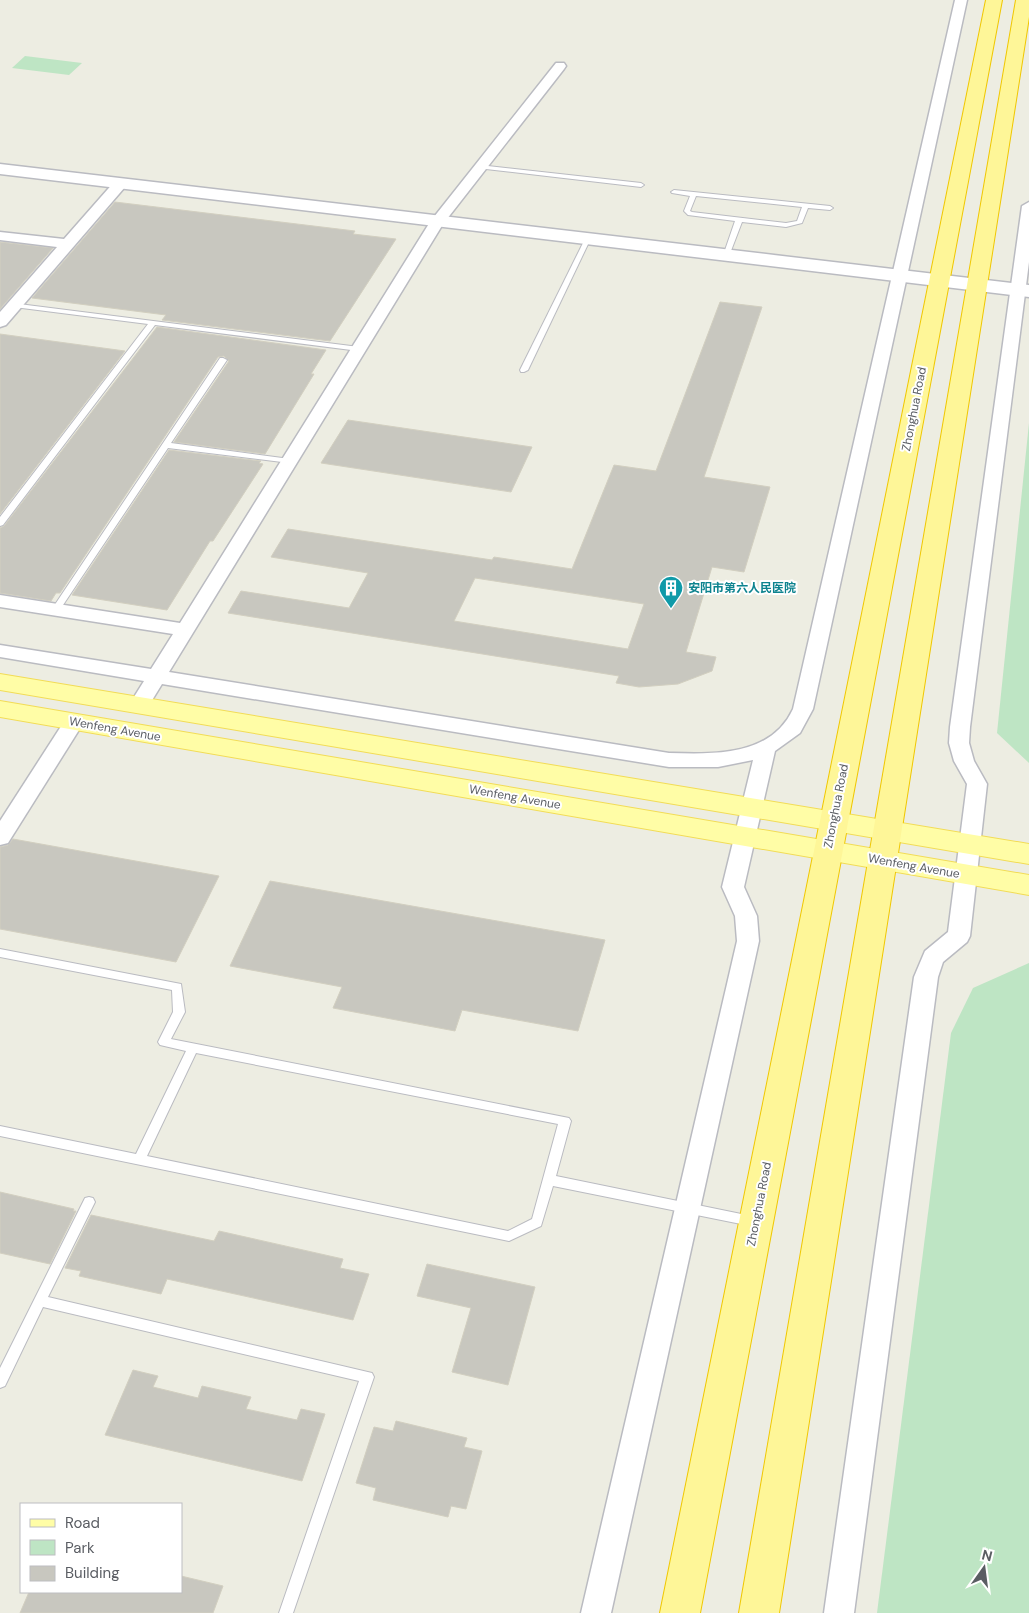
<svg xmlns="http://www.w3.org/2000/svg" width="1029" height="1613" font-family="'DM Sans','Noto Sans SC',sans-serif">
  <style>
    .green { fill: #bee5c4 }
    .building { fill: #c8c7bf; stroke: #d2cfc0; fill-rule: evenodd }
    .lines { fill: none; stroke-linecap: round; stroke-linejoin: round }
    .service-casing { stroke: #babbc1; stroke-width: 2 }
    .minor-casing { stroke: #babbc1; stroke-width: 3 }
    .tertiary-casing { stroke: #babbc1; stroke-width: 3 }
    .primary-casing { stroke: #f2dc57; stroke-width: 2 }
    .trunk-casing { stroke: #f0c700; stroke-width: 2 }
    .service { fill: #fff; fill-rule: evenodd }
    .minor { fill: #fff; fill-rule: evenodd }
    .tertiary { fill: #fff; fill-rule: evenodd }
    .primary { fill: #fffda6; fill-rule: evenodd }
    .trunk { fill: #fef698; fill-rule: evenodd }
    .labels { text-anchor: middle; stroke-width: 4; stroke-linejoin: round; paint-order: stroke }
    .street-label { font-size: 12px; fill: #5a5d63; stroke: #fff }
    .culture-label { font-size: 12px; font-weight: bold; fill: #0d838f; stroke: #fff; text-anchor: start }
  </style>
  <rect width="100%" height="100%" fill="#edede2"/>
  <g class="green">
    <polygon points="25,56 82,63 69,75 12,68"/>
    <polygon points="1029,423 1029,763 997,733"/>
    <polygon points="1029,963 1029,1613 877,1613 951,1033 973,988"/>
  </g>
  <g class="building">
    <polygon points="115,202 355,231 353,234 396,239 330,341 162,320 166,315 32,298"/>
    <polygon points="0,242 53,248 0,309"/>
    <path d="M 720,302 L 762,307 L 704,477 L 770,487 L 744,572 L 712,567 L 686,652 L 716,657 L 712,671 L 678,684 L 639,687 L 616,683 L 619,676 L 228,613 L 241,591 L 349,608 L 368,573 L 271,557 L 288,529 L 492,560 L 494,557 L 572,569 L 614,465 L 656,471 ZM 475,578 L 644,604 L 628,649 L 454,621 Z"/>
    <polygon points="157,327 326,350 311,374 314,374 265,454 174,442 229,361 224,356 218,357 60,593 56,593 51,601 0,593 0,528 4,526"/>
    <polygon points="0,334 125,351 0,514"/>
    <polygon points="348,420 532,447 511,492 321,463"/>
    <polygon points="169,450 261,461 259,463 263,464 213,541 210,541 167,610 72,595"/>
    <polygon points="13,839 219,876 176,962 0,929 0,847 8,845"/>
    <polygon points="270,881 605,940 578,1031 462,1010 455,1031 333,1008 342,987 230,966"/>
    <polygon points="0,1192 74,1209 73,1211 76,1211 50,1264 0,1253"/>
    <polygon points="91,1215 214,1241 219,1231 343,1259 340,1268 369,1274 353,1320 167,1279 161,1294 79,1276 81,1271 65,1268"/>
    <polygon points="427,1264 535,1287 508,1385 452,1372 471,1308 417,1296"/>
    <polygon points="133,1370 158,1376 153,1387 198,1398 202,1386 251,1397 246,1409 297,1420 301,1409 325,1414 302,1481 105,1435"/>
    <polygon points="396,1421 467,1438 464,1447 482,1451 466,1509 451,1506 448,1517 373,1500 376,1488 356,1483 374,1427 393,1431"/>
    <polygon points="181,1576 223,1586 213,1613 20,1613 29,1592 181,1592"/>
  </g>
  <g class="lines">
    <defs>
      <g id="service">
        <polygon points="479,165 641,183 644,185 641,187 477,168 476,167"/>
        <path d="M 674,190 L 830,206 L 833,208 L 830,210 L 808,208 L 802,223 L 786,227 L 742,222 L 729,256 L 726,258 L 723,256 L 735,221 L 688,215 L 684,211 L 690,196 L 672,193 L 671,192 ZM 696,196 L 802,207 L 797,221 L 786,223 L 692,212 L 690,211 Z"/>
        <polygon points="585,239 590,240 528,370 524,372 521,372 520,370"/>
        <polygon points="11,303 359,347 363,349 359,351 155,325 3,525 0,526 0,517 148,324 14,307 11,307"/>
        <polygon points="220,358 223,358 227,360 171,443 290,459 294,461 290,463 168,448 59,611 53,611 52,609"/>
        <path d="M 0,949 L 181,984 L 185,1012 L 171,1039 L 569,1118 L 571,1121 L 556,1176 L 751,1216 L 755,1217 L 757,1221 L 755,1225 L 751,1226 L 553,1186 L 541,1226 L 509,1241 L 0,1136 L 0,1126 L 136,1154 L 186,1051 L 160,1045 L 158,1042 L 173,1012 L 172,990 L 0,957 ZM 196,1053 L 558,1124 L 532,1219 L 508,1231 L 147,1156 Z"/>
        <polygon points="89,1197 93,1198 95,1202 48,1297 372,1373 374,1377 293,1613 279,1613 359,1381 43,1307 5,1386 0,1388 0,1368 85,1198"/>
      </g>
      <g id="minor">
        <path d="M 955,0 L 967,0 L 813,709 L 800,733 L 775,751 L 744,887 L 757,916 L 759,941 L 611,1613 L 581,1613 L 737,941 L 735,916 L 722,887 L 753,760 L 718,767 L 669,767 L 162,684 L 146,710 L 139,711 L 132,710 L 129,705 L 144,681 L 0,657 L 0,645 L 151,669 L 173,634 L 0,607 L 0,595 L 180,623 L 430,222 L 556,63 L 564,63 L 566,66 L 564,69 L 443,224 L 169,672 L 669,753 C 713,754 771,757 793,709 Z"/>
        <polygon points="120,180 127,184 125,187 6,325 0,327 0,312 57,247 0,240 0,232 64,239 115,181"/>
        <polygon points="1029,202 1029,262 970,727 969,743 974,761 987,784 970,936 967,942 943,962 938,977 854,1613 824,1613 914,977 925,951 948,932 967,784 954,761 949,743 950,727 1022,206"/>
        <polygon points="74,715 81,717 84,722 8,843 0,845 0,821 67,717"/>
      </g>
      <polygon id="tertiary" points="0,164 1029,285 1029,297 0,174"/>
      <g id="primary">
        <polygon points="0,674 1029,844 1029,864 0,690"/>
        <polygon points="0,701 1029,875 1029,895 0,717"/>
      </g>
      <g id="trunk">
        <polygon points="986,0 1002,0 700,1613 660,1613"/>
        <polygon points="1016,0 1029,0 1029,17 779,1613 739,1613"/>
      </g>
    </defs>
    <use href="#service" class="service-casing"/>
    <use href="#minor" class="minor-casing"/>
    <use href="#tertiary" class="tertiary-casing"/>
    <use href="#primary" class="primary-casing"/>
    <use href="#trunk" class="trunk-casing"/>
    <use href="#service" class="service"/>
    <use href="#minor" class="minor"/>
    <use href="#tertiary" class="tertiary"/>
    <use href="#primary" class="primary"/>
    <use href="#trunk" class="trunk"/>
  </g>
  <defs>
    <symbol id="building-pin" viewBox="-11 -11 22 30"><path d="M0 17L-7.5 6A9.5 9.5 0 1 1 7.5 6Z" fill="#0f9aa8" stroke="#fff"/><path d="M-4-6H4V6H1V3H-1V6H-4ZM-2.5-4.3h1.7v1.8h-1.7ZM.8-4.3h1.7v1.8H.8ZM-2.5-1h1.7V.8h-1.7ZM.8-1h1.7V.8H.8Z" fill="#fff"/></symbol>
  </defs>
  <g fill-rule="evenodd">
    <use href="#building-pin" x="657" y="574" width="28" height="38"/>
  </g>
  <g class="labels">
    <g class="street-label">
      <text transform="translate(914 409) rotate(-79)" y="4">Zhonghua Road</text>
      <text transform="translate(115 729) rotate(10)" y="4">Wenfeng Avenue</text>
      <text transform="translate(515 797) rotate(10)" y="4">Wenfeng Avenue</text>
      <text transform="translate(836 806) rotate(-79)" y="4">Zhonghua Road</text>
      <text transform="translate(914 866) rotate(10)" y="4">Wenfeng Avenue</text>
      <text transform="translate(759 1204) rotate(-79)" y="4">Zhonghua Road</text>
    </g>
    <g class="culture-label">
      <text x="688" y="592">安阳市第六人民医院</text>
    </g>
  </g>
  <rect x="20" y="1503" width="162" height="90" fill="#ffffff" stroke="#bdbec1"/>
  <rect x="30" y="1519" width="25" height="8" fill="#fffda6" stroke="#bdbec1"/>
  <text x="65" y="1528" font-size="15" fill="#5a5d63">Road</text>
  <rect x="30" y="1540" width="25" height="15" fill="#bee5c4" stroke="#bdbec1"/>
  <text x="65" y="1553" font-size="15" fill="#5a5d63">Park</text>
  <rect x="30" y="1566" width="25" height="15" fill="#c8c7bf" stroke="#bdbec1"/>
  <text x="65" y="1578" font-size="15" fill="#5a5d63">Building</text>
  <g transform="translate(984 1568) rotate(14)" stroke="#ffffff" stroke-width="4" paint-order="stroke">
  <path d="M0-4L9 19L0 12L-9 19Z" fill="#5a5d63"/>
  <text y="-8" font-size="14" font-weight="bold" text-anchor="middle" fill="#5a5d63">N</text>
  </g>
</svg>
